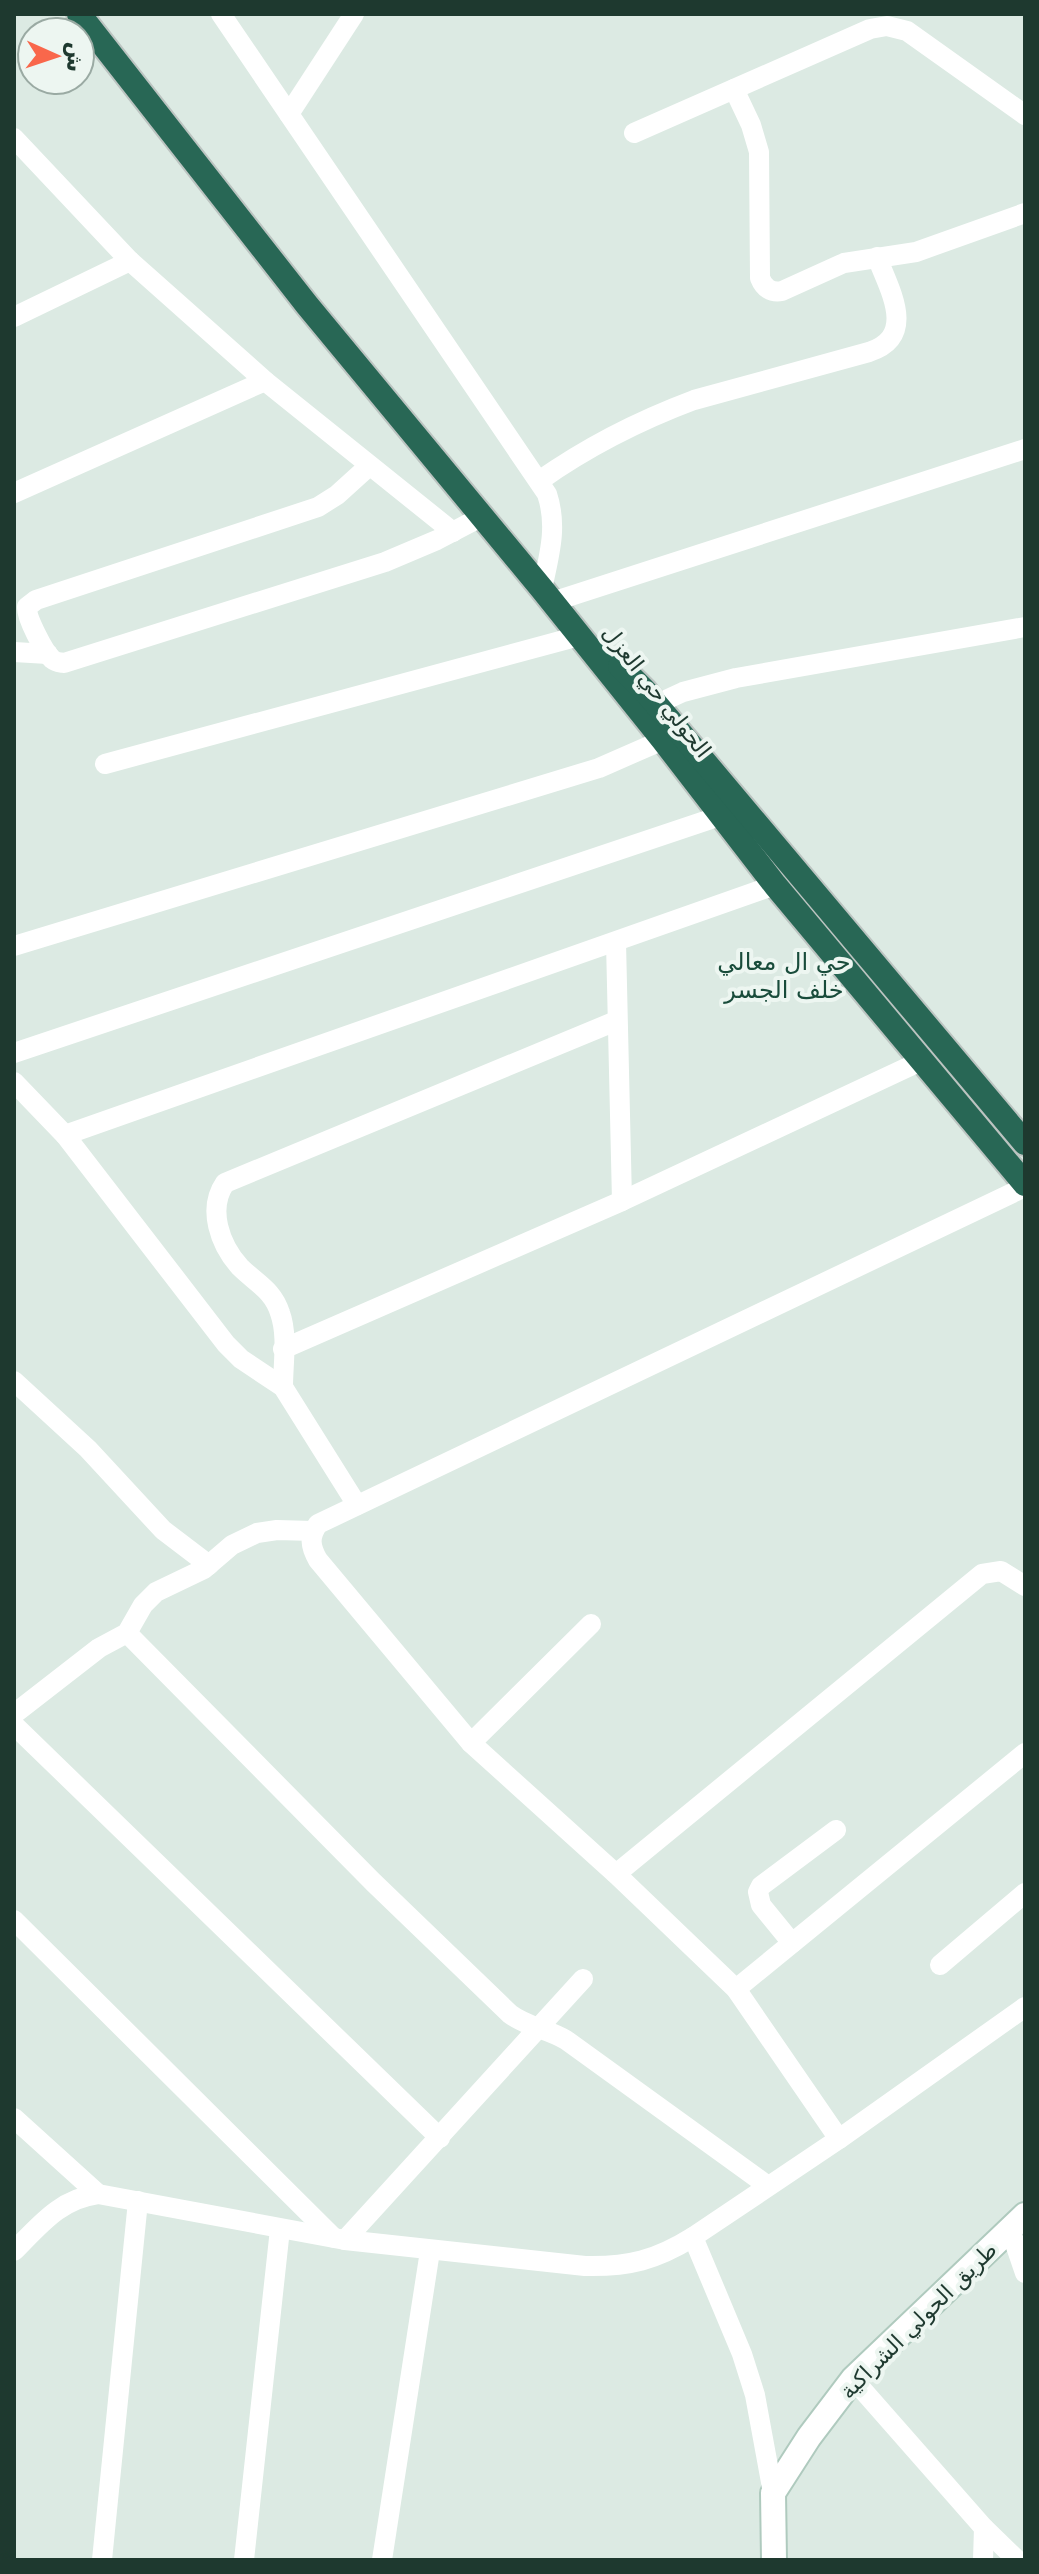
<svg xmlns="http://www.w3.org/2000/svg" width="1039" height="2574" font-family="'DejaVu Sans',Cairo,sans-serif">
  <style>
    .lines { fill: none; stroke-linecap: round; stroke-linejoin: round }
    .secondary-casing { stroke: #afcabe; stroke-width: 28 }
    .highway-casing { stroke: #bcc4c1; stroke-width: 28 }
    .street { stroke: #fff; stroke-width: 20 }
    .secondary { stroke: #fff; stroke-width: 24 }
    .highway { stroke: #286755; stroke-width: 24 }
    .labels { text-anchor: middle; stroke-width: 8; stroke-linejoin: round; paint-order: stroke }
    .street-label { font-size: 22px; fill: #1e392f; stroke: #edf6f1 }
    .neighbourhood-label { font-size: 24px; fill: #194c3b; stroke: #edf6f1 }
  </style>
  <rect width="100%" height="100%" fill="#dceae3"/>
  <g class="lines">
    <defs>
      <polyline id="secondary" points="774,2560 773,2493 809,2437 853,2379 1025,2215"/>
      <g id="highway">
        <polyline points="79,14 307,305 542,589 663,740 775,885 1025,1184"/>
        <polyline points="620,666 645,691 1025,1143"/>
      </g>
    </defs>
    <use href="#secondary" class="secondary-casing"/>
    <use href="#highway" class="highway-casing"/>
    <g class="street">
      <path d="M 221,14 L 547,494 C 558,527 549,556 542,589"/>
      <path d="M 734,89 L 751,125 L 759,152 L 760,278 C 764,288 771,293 782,291 L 844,263 L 916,252 L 1025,213"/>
      <polyline points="289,114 354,14"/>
      <polyline points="634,133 870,29 887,26 907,31 1025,115"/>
      <polyline points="14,138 130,261 265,381 453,532"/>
      <polyline points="14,317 130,261"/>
      <path d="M 369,466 L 337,495 L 318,507 L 36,600 L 27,607 C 26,617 44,652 52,659 C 57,663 59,662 64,663 L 385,562 L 437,540 L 483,516"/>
      <path d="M 539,481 C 587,447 638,421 694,400 L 869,352 C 918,336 889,289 877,257"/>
      <polyline points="14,493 265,381"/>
      <polyline points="552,602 1025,449"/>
      <polyline points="14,652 48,654"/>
      <polyline points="657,704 683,692 736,678 1025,627"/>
      <polyline points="105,764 579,636"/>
      <polyline points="616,942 622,1201"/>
      <polyline points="14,946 599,768 663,740"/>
      <polyline points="14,1053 720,816"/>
      <polyline points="14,1082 65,1135 226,1344 241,1359 283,1387 357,1505"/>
      <polyline points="65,1135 775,885"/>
      <polyline points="283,1349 622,1201 921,1061"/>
      <polyline points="14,1381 88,1449 163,1530 209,1565"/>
      <path d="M 283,1387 C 283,1364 288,1335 280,1313 C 273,1290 256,1283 240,1267 C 220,1245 207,1209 225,1183 L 616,1021"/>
      <path d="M 127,1633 L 373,1882 L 510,2014 C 527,2027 548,2029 566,2040 L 768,2186"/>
      <polyline points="14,1714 99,1648 127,1633 143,1605 156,1592 204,1569 232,1545 257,1533 277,1530 313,1531"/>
      <polyline points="14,1725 440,2138"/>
      <polyline points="471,1743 591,1624"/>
      <polyline points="616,1874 982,1574 1001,1571 1025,1586"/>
      <polyline points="14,1920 334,2238"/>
      <polyline points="792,1943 761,1905 758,1892 761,1886 836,1830"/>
      <polyline points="940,1965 1025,1893"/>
      <polyline points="736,1989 1025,1753"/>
      <polyline points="14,2118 98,2194"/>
      <path d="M 839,2139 L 736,1989 L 616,1874 L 471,1743 L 318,1560 C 310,1546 309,1537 318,1524 L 1025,1187"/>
      <polyline points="1010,2229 1025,2273"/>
      <polyline points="693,2237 742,2354 755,2395 773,2493"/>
      <polyline points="345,2240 583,1979"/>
      <path d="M 14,2251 C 40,2225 60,2199 98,2194 L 345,2240 L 585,2266 C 629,2267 656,2260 693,2237 L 839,2139 L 1025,2007"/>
      <polyline points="853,2379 984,2528 1017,2560"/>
      <polyline points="102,2560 138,2201"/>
      <polyline points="244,2560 280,2229"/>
      <polyline points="382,2560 430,2251"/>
      <polyline points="983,2560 984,2528"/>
    </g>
    <use href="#secondary" class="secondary"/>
    <use href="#highway" class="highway"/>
  </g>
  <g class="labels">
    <g class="street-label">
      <text transform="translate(657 691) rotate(52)" y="8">الحولي حي العزل</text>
      <text transform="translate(918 2320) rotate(-45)" y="8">طريق الحولي الشراكية</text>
    </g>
    <g class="neighbourhood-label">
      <text x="784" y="970">حي ال معالي<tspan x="784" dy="28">خلف الجسر</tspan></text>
    </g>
  </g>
  <rect width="1039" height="2574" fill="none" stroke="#1e392f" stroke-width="32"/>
  <g transform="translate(56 56) rotate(93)"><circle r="38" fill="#edf6f1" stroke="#9aaaa3" stroke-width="2"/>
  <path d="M0-6L14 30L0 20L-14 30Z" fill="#f9674b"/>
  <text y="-12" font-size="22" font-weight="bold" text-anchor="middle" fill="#1e392f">ش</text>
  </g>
</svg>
